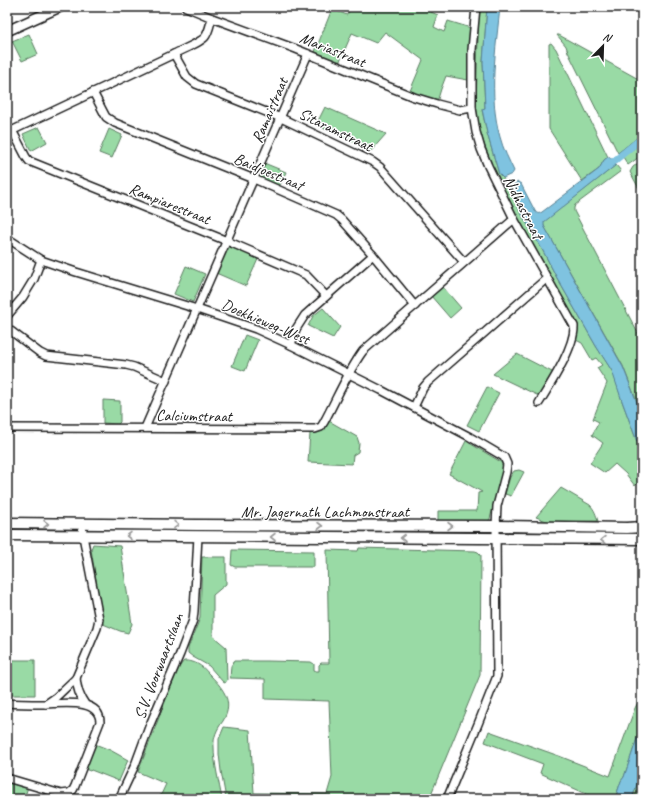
<svg xmlns="http://www.w3.org/2000/svg" width="649" height="806" font-family="Caveat,sans-serif">
  <style>
    .green { fill: #99daa5; stroke: #5a7b60 }
    .water { fill: #7fc3e0; stroke: #578092 }
    .lines { fill: none; stroke-linecap: round; stroke-linejoin: round }
    .canal { stroke: #7fc3e0; stroke-width: 7 }
    .minor-casing { stroke: #1c1c1c; stroke-width: 10 }
    .tertiary-casing { stroke: #1c1c1c; stroke-width: 12 }
    .secondary-casing { stroke: #1c1c1c; stroke-width: 13 }
    .minor { stroke: #fff; stroke-width: 7 }
    .tertiary { stroke: #fff; stroke-width: 9 }
    .secondary { stroke: #fff; stroke-width: 10 }
    .oneway { stroke: #999 }
    .labels { text-anchor: middle; stroke-width: 3; stroke-linejoin: round; paint-order: stroke }
    .street-label { font-size: 16px; fill: #1c1c1c; stroke: #fff }
  </style>
  <rect width="100%" height="100%" fill="#fff"/>
  <filter id="ink" filterUnits="userSpaceOnUse"><feTurbulence type="fractalNoise" baseFrequency=".025" numOctaves="2"/><feDisplacementMap in="SourceGraphic" scale="8" xChannelSelector="R" yChannelSelector="G"/><feConvolveMatrix kernelMatrix="1 2 1 2 8 2 1 2 1" color-interpolation-filters="sRGB"/></filter>
  <g filter="url(#ink)">
    <g class="green">
      <polygon points="351,7 419,7 438,15 434,27 444,32 448,21 471,28 469,49 468,80 446,76 441,89 437,102 410,91 423,60 385,32 376,43 352,33 339,63 314,54 332,9 347,15"/>
      <polygon points="479,7 487,7 483,62 485,108 482,110 487,133 499,174 503,178 505,182 502,182 498,180 493,169 485,147 478,125 476,104"/>
      <polygon points="29,34 38,54 22,61 12,41"/>
      <polygon points="557,35 559,35 642,81 642,134 618,153 568,52 566,46"/>
      <polygon points="551,43 556,49 608,157 604,160 599,169 582,181 549,129 549,44"/>
      <polygon points="325,107 386,134 371,151 363,146 316,125"/>
      <polygon points="39,127 47,142 31,151 23,134"/>
      <polygon points="109,129 122,135 112,158 99,153"/>
      <polygon points="642,142 642,155 628,165 623,157"/>
      <polygon points="642,160 642,194 630,172 633,167"/>
      <polygon points="264,163 286,172 279,187 260,179 258,177"/>
      <polygon points="616,165 621,171 575,205 574,208 574,211 642,341 642,415 623,366 548,233 544,226 543,222"/>
      <polygon points="507,184 524,218 543,251 557,278 596,346 614,374 622,401 642,455 642,488 638,483 635,486 626,474 615,464 605,473 590,463 603,443 592,435 599,422 593,419 607,383 597,368 602,365 596,358 592,360 582,343 576,340 577,330 504,191 504,187"/>
      <polygon points="230,245 259,257 246,286 216,273 227,247"/>
      <polygon points="186,266 205,274 193,302 174,294"/>
      <polygon points="442,286 461,308 450,318 431,296"/>
      <polygon points="323,308 340,327 333,338 308,326 313,316"/>
      <polygon points="245,335 258,340 245,371 232,366"/>
      <polygon points="517,354 554,373 539,396 493,374"/>
      <polygon points="487,387 499,393 479,431 467,425"/>
      <polygon points="103,400 120,401 120,422 118,424 103,423"/>
      <polygon points="329,421 357,437 359,443 358,452 353,455 352,464 308,462 310,433 320,430"/>
      <polygon points="466,441 501,462 503,467 503,473 489,522 438,521 438,511 477,511 478,493 482,492 449,474"/>
      <polygon points="519,470 524,472 511,496 505,494 510,477 514,471"/>
      <path d="M 561,488 L 590,505 C 595,510 596,515 598,521 L 549,522 L 536,517 Z"/>
      <polygon points="7,527 77,528 78,530 77,532 7,532"/>
      <polygon points="85,527 200,530 201,531 85,530"/>
      <polygon points="212,529 295,529 295,533 212,532"/>
      <polygon points="303,529 489,531 491,532 491,535 302,532"/>
      <polygon points="507,531 594,532 597,534 502,534"/>
      <polygon points="93,544 120,546 132,624 128,633 120,631 103,624 91,549"/>
      <polygon points="359,548 475,551 478,552 481,555 480,675 429,799 226,799 221,771 219,754 219,739 224,727 250,730 254,793 327,794 332,777 329,701 265,699 265,679 230,678 231,666 234,661 267,661 311,662 314,664 314,670 316,671 319,671 319,665 321,663 329,663 327,550 358,551"/>
      <polygon points="232,550 314,551 314,567 235,567 231,565"/>
      <polygon points="202,557 226,557 226,584 213,595 213,636 226,647 227,680 225,683 223,682 209,666 193,657 188,653 188,648 200,618"/>
      <polygon points="11,660 35,660 35,695 10,695"/>
      <path d="M 184,661 C 193,660 203,666 208,673 C 222,687 235,701 223,721 C 217,729 213,737 214,747 C 214,764 219,782 222,799 L 159,799 L 166,784 L 138,772 L 178,668 Z"/>
      <polygon points="642,695 642,724 624,777 621,781 615,799 590,799 591,796 540,773 543,764 485,742 489,731 559,756 610,776 635,708"/>
      <polygon points="95,744 110,750 128,760 119,781 91,770 90,771 85,769"/>
      <polygon points="642,769 642,799 632,799"/>
      <polygon points="7,781 28,787 24,799 7,799"/>
      <polygon points="54,794 66,796 79,795 90,799 53,799"/>
    </g>
    <g class="water">
      <path d="M 487,7 L 500,7 C 496,49 488,95 500,137 C 503,149 509,160 514,171 L 512,174 L 503,178 L 499,174 L 487,133 L 482,109 L 485,108 L 483,62 Z"/>
      <polygon points="642,134 642,142 623,157 621,157 618,153"/>
      <path d="M 608,157 C 611,158 615,161 616,165 L 544,222 L 544,226 L 548,233 L 623,367 L 642,415 L 642,455 L 622,401 L 612,371 L 596,346 L 557,278 L 543,251 L 524,218 L 508,188 L 509,187 L 518,182 L 521,184 L 535,211 C 537,214 539,214 542,212 L 599,169 L 604,160 Z"/>
      <polygon points="642,724 642,769 632,799 615,799 621,781 624,777"/>
    </g>
    <g class="lines">
      <polyline class="canal" points="607,167 642,138"/>
      <defs>
        <g id="minor">
          <polyline points="186,7 212,18 296,49 414,97 437,104 460,110 472,108"/>
          <path d="M 476,7 L 472,50 L 472,108 L 476,132 L 481,149 L 488,166 L 514,219 L 574,326 C 575,347 550,385 539,403"/>
          <polyline points="174,54 187,77 196,84 281,118 373,162 380,167 464,262"/>
          <polyline points="93,92 106,117 115,123 254,179 336,215 342,220 373,255 415,306"/>
          <polyline points="12,130 26,157 29,161 227,241 306,275 326,296"/>
          <path d="M 7,133 L 174,54 C 181,50 200,43 205,37 C 209,32 210,24 212,18"/>
          <polyline points="7,238 41,260 76,272 197,309 256,329 291,345 381,390 470,437 504,457 507,464 506,472 497,506 496,526 497,676 478,724 447,799"/>
          <polyline points="7,316 23,297 34,279 41,260"/>
          <polyline points="7,328 40,353 46,356 126,365 134,367 166,381"/>
          <polyline points="291,345 296,329 305,315 373,255"/>
          <polyline points="414,407 423,388 428,382 546,279"/>
          <path d="M 7,428 L 315,429 L 321,427 L 324,422 C 337,398 347,373 363,351 L 514,219"/>
          <polyline points="145,428 308,54"/>
          <path d="M 76,678 C 77,689 79,696 85,704"/>
          <path d="M 7,703 C 19,704 32,704 44,704 C 60,704 100,697 100,722 L 75,786 L 73,790 L 69,793 L 61,794 L 7,778"/>
          <polyline points="46,704 56,697 76,678 97,628 99,619 83,536 82,524"/>
          <polyline points="119,799 135,765 149,727 180,654 193,620 194,611 198,536"/>
        </g>
        <polyline id="tertiary" points="7,31 60,7"/>
        <g id="secondary">
          <polyline points="7,523 197,525 496,526 627,528 642,527"/>
          <polyline points="7,535 642,539"/>
        </g>
      </defs>
      <use href="#minor" class="minor-casing"/>
      <use href="#tertiary" class="tertiary-casing"/>
      <use href="#secondary" class="secondary-casing"/>
      <use href="#minor" class="minor"/>
      <use href="#tertiary" class="tertiary"/>
      <use href="#secondary" class="secondary"/>
    </g>
    <defs><path id="oneway-chevron" d="M-2-3.5L2.5 0L-2 3.5" fill="none" stroke-width="1.6" stroke-linecap="round" stroke-linejoin="round"/></defs>
    <g class="oneway">
      <use href="#oneway-chevron" transform="translate(46 524)"/>
      <use href="#oneway-chevron" transform="translate(176 525) rotate(1)"/>
      <use href="#oneway-chevron" transform="translate(320 526)"/>
      <use href="#oneway-chevron" transform="translate(450 526)"/>
      <use href="#oneway-chevron" transform="translate(129 536) rotate(-180)"/>
      <use href="#oneway-chevron" transform="translate(273 537) rotate(-180)"/>
      <use href="#oneway-chevron" transform="translate(403 538) rotate(-180)"/>
      <use href="#oneway-chevron" transform="translate(603 540) rotate(180)"/>
    </g>
  </g>
  <g class="labels">
    <g class="street-label">
      <text transform="translate(333 49) rotate(22)" y="6">Mariastraat</text>
      <text transform="translate(269 110) rotate(-67)" y="6">Ramaistraat</text>
      <text transform="translate(336 129) rotate(26)" y="6">Sitaramstraat</text>
      <text transform="translate(269 171) rotate(23)" y="6">Baidjoestraat</text>
      <text transform="translate(170 203) rotate(22)" y="6">Rampiarestraat</text>
      <text transform="translate(524 207) rotate(63)" y="6">Nidhastraat</text>
      <text transform="translate(266 321) rotate(23)" y="6">Doekhieweg-West</text>
      <text transform="translate(194 415) rotate(1)" y="6">Calciumstraat</text>
      <text x="325" y="517">Mr. Jagernath Lachmonstraat</text>
      <text transform="translate(158 666) rotate(-69)" y="6">S.V. Voorwaartslaan</text>
    </g>
  </g>
  <rect width="649" height="806" fill="none" stroke="#fff" stroke-width="24"/>
  <rect x="12" y="12" width="625" height="782" fill="none" stroke="#1c1c1c" stroke-width="1.5" filter="url(#ink)"/>
  <g transform="translate(603 46) rotate(23)" stroke="#ffffff" stroke-width="3" paint-order="stroke">
  <path d="M0-3L7 15L0 10L-7 15Z" fill="#1c1c1c"/>
  <text y="-6" font-size="11" font-weight="bold" text-anchor="middle" fill="#1c1c1c">N</text>
  </g>
</svg>
